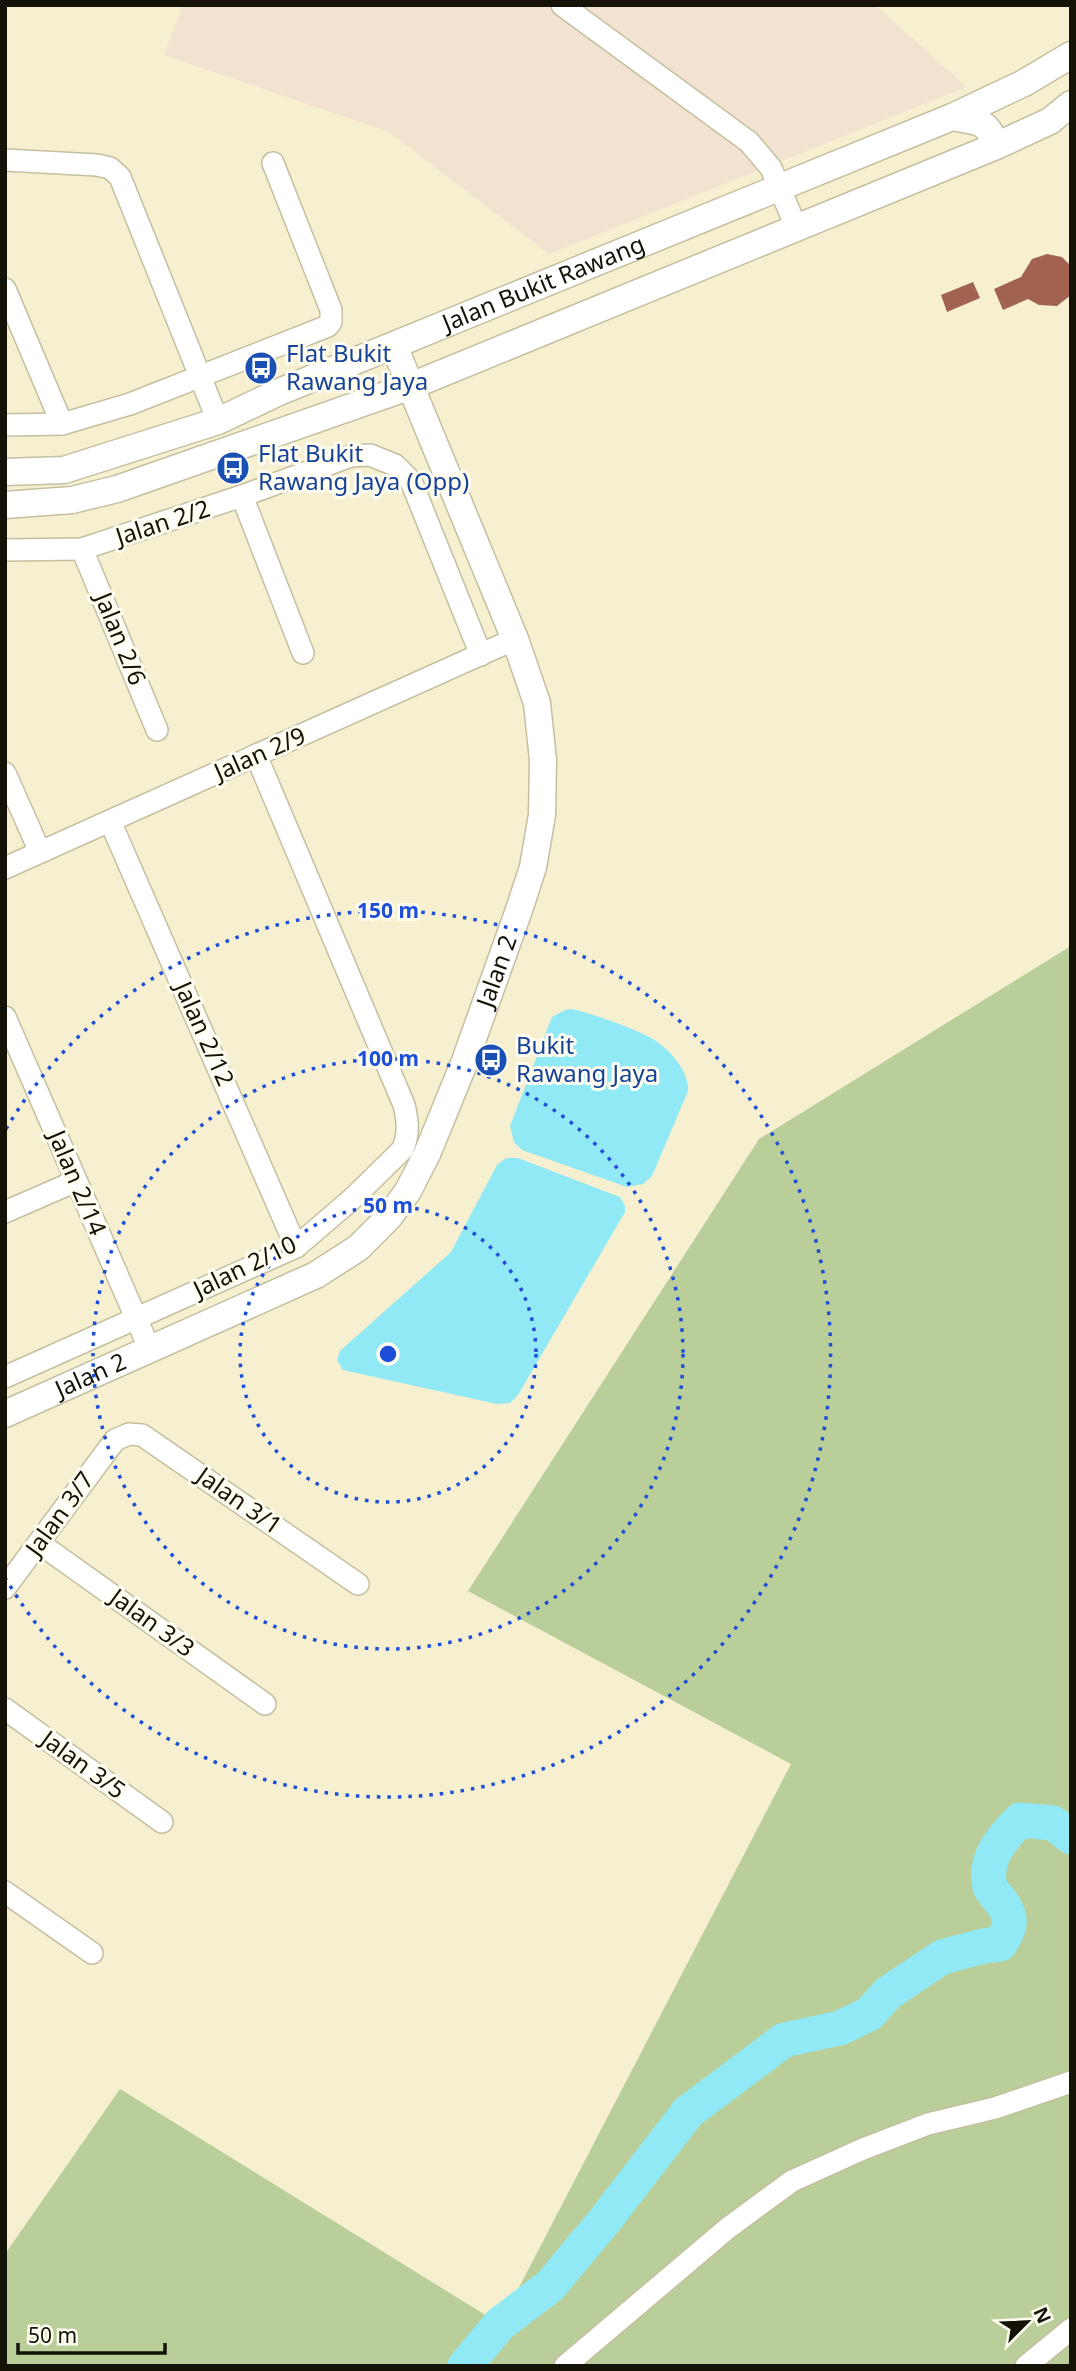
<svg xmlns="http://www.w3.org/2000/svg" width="1076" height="2371" font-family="'Noto Sans',sans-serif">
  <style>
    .industrial { fill: #f1e3d0 }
    .green { fill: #bace9a }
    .water { fill: #90e9f4 }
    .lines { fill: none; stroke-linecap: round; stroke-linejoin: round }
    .river { stroke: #90e9f4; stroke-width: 35 }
    .building { fill: #a16250 }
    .minor-casing { stroke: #c4bfa0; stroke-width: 24 }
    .tertiary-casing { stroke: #c4bfa0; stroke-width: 29 }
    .minor { stroke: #fff; stroke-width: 21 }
    .tertiary { stroke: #fff; stroke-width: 26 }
    .ring { fill: none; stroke: #1d4ed8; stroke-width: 3.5; stroke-dasharray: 3.5 7 }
    .labels { text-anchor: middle; stroke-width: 6; stroke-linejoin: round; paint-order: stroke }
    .street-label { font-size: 24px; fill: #151208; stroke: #fffdf0 }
    .transit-label { font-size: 24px; fill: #164399; stroke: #fffdf0; text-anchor: start }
    .centre { fill: #1d4ed8; stroke: #fffdf0; stroke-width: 3.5 }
    .ring-label { font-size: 21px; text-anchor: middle; font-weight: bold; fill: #1d4ed8; stroke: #fffdf0; stroke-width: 6; stroke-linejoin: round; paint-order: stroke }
  </style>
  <rect width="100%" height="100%" fill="#f6f0d0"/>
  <polygon class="industrial" points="183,5 875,5 967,87 549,254 389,132 164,55"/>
  <polygon class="green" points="1071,946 1071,2366 5,2366 5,2254 120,2089 500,2324 791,1764 468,1591 759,1139"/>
  <g class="water">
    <path d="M 572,1009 C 590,1013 636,1029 651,1038 C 668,1047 690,1072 688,1091 L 652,1176 L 643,1184 L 627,1187 L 522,1150 L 514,1142 L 510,1126 L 552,1017 L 565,1010 Z"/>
    <polygon points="506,1158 518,1158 620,1197 625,1206 625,1212 518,1395 510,1403 497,1404 343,1370 337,1360 340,1351 451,1252 497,1165"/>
  </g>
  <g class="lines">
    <path class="river" d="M 465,2366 L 500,2324 L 550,2286 L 605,2220 L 688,2112 L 784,2040 L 840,2028 L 869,2014 L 888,1993 L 942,1957 L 983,1946 L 1000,1944 C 1012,1926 1013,1918 1000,1900 C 996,1896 992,1891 990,1887 C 983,1859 1002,1838 1020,1820 L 1053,1823 L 1071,1837"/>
  </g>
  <g class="building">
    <polygon points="1047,254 1062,257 1071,266 1071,295 1057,306 1039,305 1028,299 1003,310 994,289 1021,277 1032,259"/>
    <polygon points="973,282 980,298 947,312 941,295"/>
  </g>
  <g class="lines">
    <defs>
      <g id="minor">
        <polyline points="562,5 749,142 771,168 797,229"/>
        <polyline points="5,160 97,165 110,168 120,177 218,421"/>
        <polyline points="5,289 62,424"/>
        <polyline points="5,425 62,424 130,404 328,326 331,322 331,310 273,163"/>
        <polyline points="242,496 303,653"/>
        <polyline points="82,549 157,730"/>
        <polyline points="5,550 82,549 242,496 351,456 370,455 395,465 411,481 481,655"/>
        <polyline points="5,773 40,852"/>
        <polyline points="110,821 296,1247"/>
        <polyline points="5,868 515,639"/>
        <polyline points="5,1017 150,1350"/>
        <polyline points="5,1212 76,1181"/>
        <path d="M 5,1377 L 296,1247 L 352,1199 L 403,1149 C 409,1134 408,1121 404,1105 L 256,755"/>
        <polyline points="39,1543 265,1704"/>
        <polyline points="5,1588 115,1440 129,1434 142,1435 358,1584"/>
        <polyline points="5,1709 162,1822"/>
        <polyline points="5,1892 92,1953"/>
        <polyline points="565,2366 728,2228 792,2181 863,2149 928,2124 995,2108 1071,2082"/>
        <polyline points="1026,2366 1071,2329"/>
      </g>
      <g id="tertiary">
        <path d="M 952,117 C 978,122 987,119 996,146"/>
        <path id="s1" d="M 5,472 L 64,470 L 218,421 L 279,392 L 952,117 L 1024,83 L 1071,55"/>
        <polyline points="5,505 72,500 117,489 411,386 996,146 1050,121 1071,104"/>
        <path id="s2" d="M 5,1414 L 316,1275 L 358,1248 L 389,1217 L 408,1191 L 427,1154 L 465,1061 L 519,910 L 533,867 L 542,815 L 543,760 L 537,703 L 515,639 L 394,346"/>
      </g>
    </defs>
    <use href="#minor" class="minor-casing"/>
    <use href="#tertiary" class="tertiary-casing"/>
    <use href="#minor" class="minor"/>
    <use href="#tertiary" class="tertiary"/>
  </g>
  <g class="ring">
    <circle cx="388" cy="1354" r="148"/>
    <circle cx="388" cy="1354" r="295"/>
    <path d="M6 1129A443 443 0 1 1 6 1579"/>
  </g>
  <defs>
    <symbol id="bus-disc" viewBox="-11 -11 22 22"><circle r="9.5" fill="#1a4fb4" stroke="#fffdf0"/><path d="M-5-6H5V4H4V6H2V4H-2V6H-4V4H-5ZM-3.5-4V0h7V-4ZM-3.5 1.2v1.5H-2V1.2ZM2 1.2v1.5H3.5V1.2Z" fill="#fff"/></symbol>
  </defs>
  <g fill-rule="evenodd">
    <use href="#bus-disc" x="242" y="349" width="38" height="38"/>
    <use href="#bus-disc" x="214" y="449" width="38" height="38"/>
    <use href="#bus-disc" x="472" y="1041" width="38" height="38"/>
  </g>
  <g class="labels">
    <g class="street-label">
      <text dy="8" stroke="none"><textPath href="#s1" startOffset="574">Jalan Bukit Rawang</textPath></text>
      <text transform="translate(163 523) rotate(-18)" y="8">Jalan 2/2</text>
      <text transform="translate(120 639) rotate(68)" y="8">Jalan 2/6</text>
      <text transform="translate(260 754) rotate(-24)" y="8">Jalan 2/9</text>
      <text dy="8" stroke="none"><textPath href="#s2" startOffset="704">Jalan 2</textPath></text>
      <text transform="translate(204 1034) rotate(66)" y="8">Jalan 2/12</text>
      <text transform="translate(77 1183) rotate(67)" y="8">Jalan 2/14</text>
      <text transform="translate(245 1267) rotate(-26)" y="8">Jalan 2/10</text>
      <text dy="8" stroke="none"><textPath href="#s2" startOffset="94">Jalan 2</textPath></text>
      <text transform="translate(239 1501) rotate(35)" y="8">Jalan 3/1</text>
      <text transform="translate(60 1514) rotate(-54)" y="8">Jalan 3/7</text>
      <text transform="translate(152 1623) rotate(36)" y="8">Jalan 3/3</text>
      <text transform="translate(83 1765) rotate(36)" y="8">Jalan 3/5</text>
    </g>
    <g class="transit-label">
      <text x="286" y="362">Flat Bukit<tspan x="286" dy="28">Rawang Jaya</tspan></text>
      <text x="258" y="462">Flat Bukit<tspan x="258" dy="28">Rawang Jaya (Opp)</tspan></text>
      <text x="516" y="1054">Bukit<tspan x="516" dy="28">Rawang Jaya</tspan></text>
    </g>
  </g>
  <circle cx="388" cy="1354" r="10" class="centre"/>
  <g class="ring-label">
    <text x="388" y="918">150 m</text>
    <text x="388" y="1066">100 m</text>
    <text x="388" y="1213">50 m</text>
  </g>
  <rect width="1076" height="2371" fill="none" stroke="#151208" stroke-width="14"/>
  <g transform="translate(1027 2322) rotate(66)" stroke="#fffdf0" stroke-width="5" paint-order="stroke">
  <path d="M0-5L12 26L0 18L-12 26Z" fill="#151208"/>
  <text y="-10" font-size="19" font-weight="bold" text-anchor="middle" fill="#151208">N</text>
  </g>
  <path d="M18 2343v10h147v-10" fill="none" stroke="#151208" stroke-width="3.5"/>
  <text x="28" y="2343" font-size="21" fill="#151208" stroke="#fffdf0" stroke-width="5" paint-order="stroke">50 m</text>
</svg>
